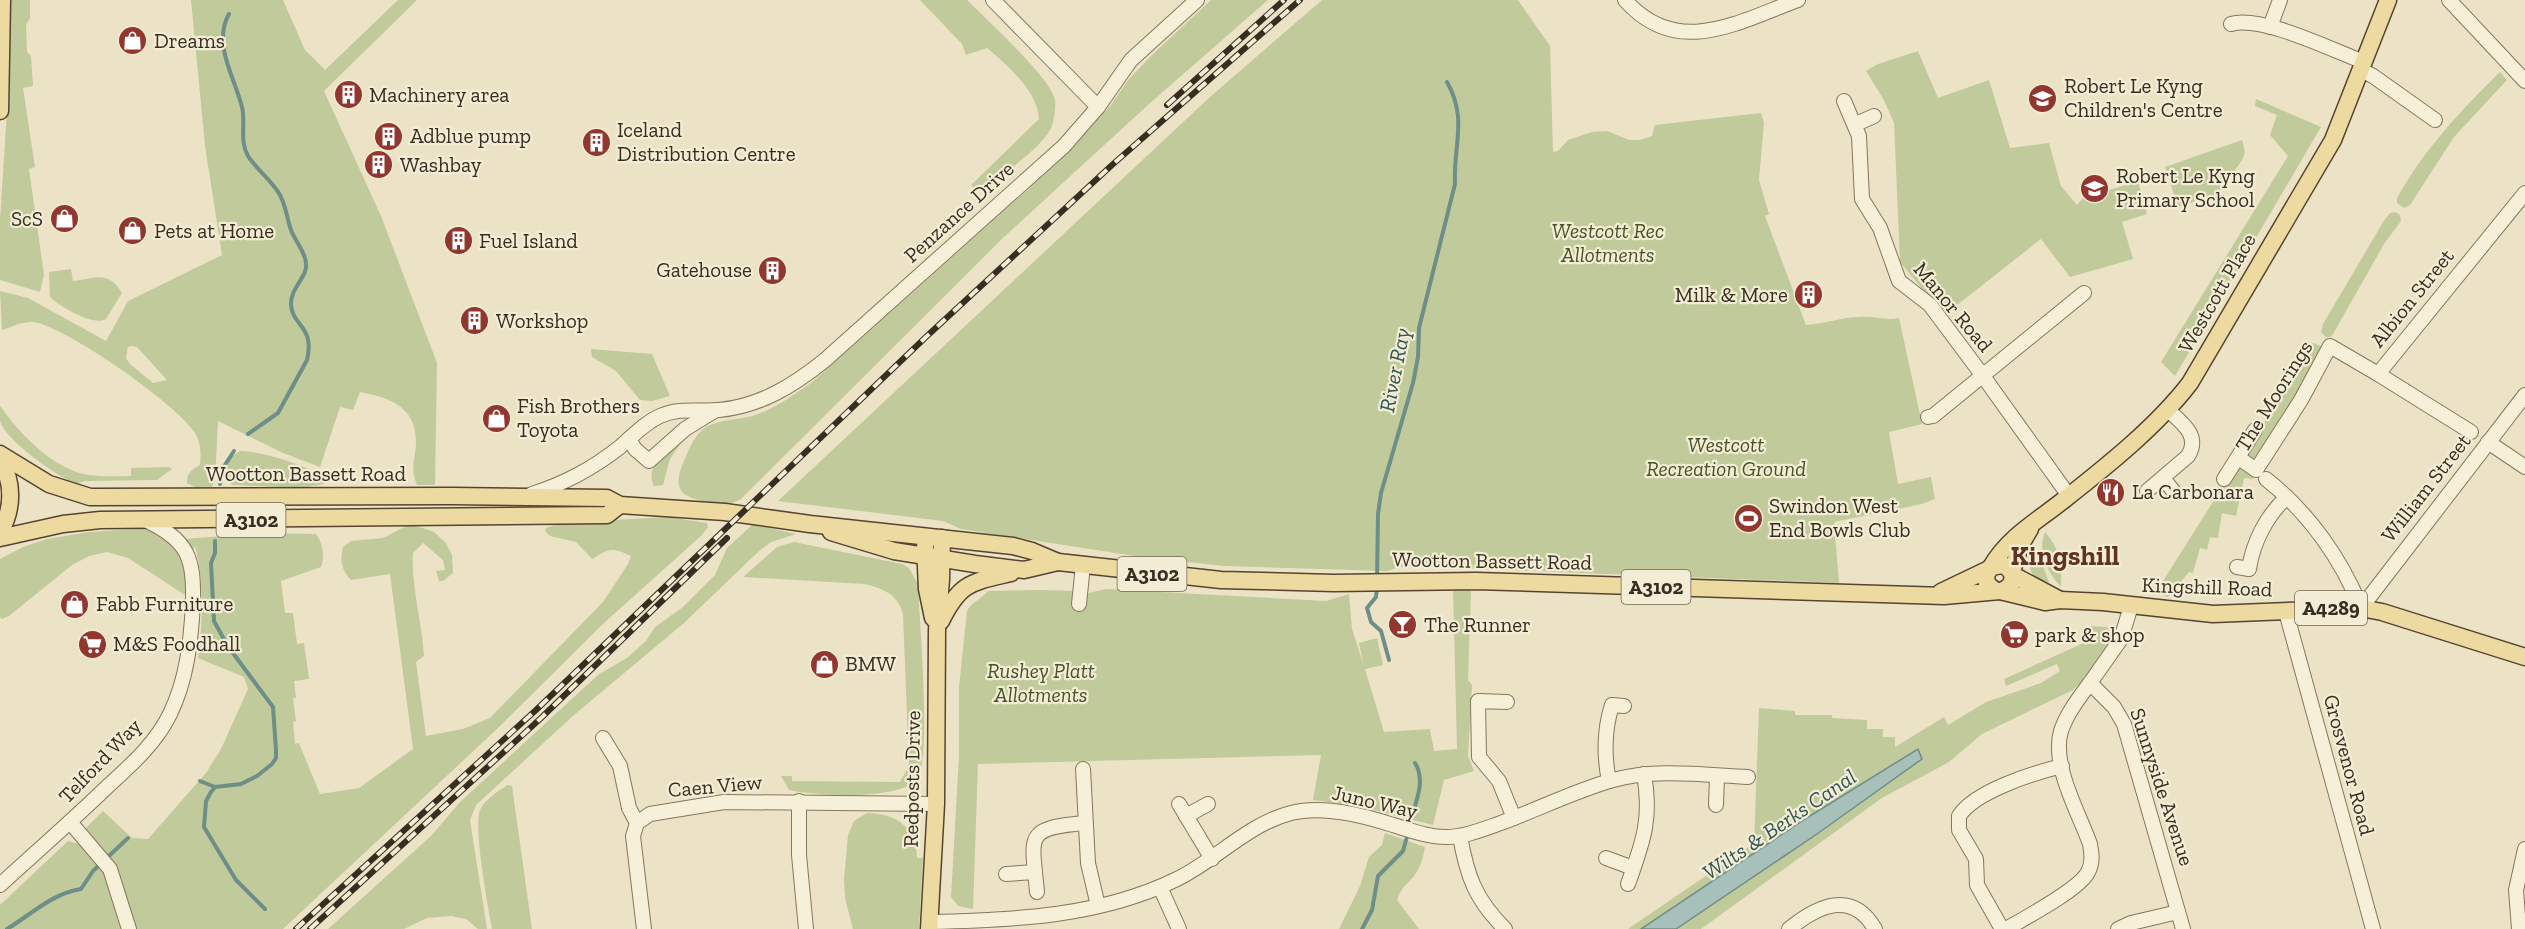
<svg xmlns="http://www.w3.org/2000/svg" width="2525" height="929" font-family="'Zilla Slab',serif">
  <style>
    .green { fill: #c1ca9b; fill-rule: evenodd }
    .water { fill: #a7c0ba; stroke: #6e8e88; stroke-width: 1.5 }
    .lines { fill: none; stroke-linecap: round; stroke-linejoin: round }
    .stream { stroke: #6e8e88; stroke-width: 4 }
    .minor-casing { stroke: #86765d; stroke-width: 16 }
    .major-casing { stroke: #554431; stroke-width: 19 }
    .minor { stroke: #f7f0d9; stroke-width: 14 }
    .major { stroke: #eddaa0; stroke-width: 16 }
    .rail-casing { stroke: #372d20; stroke-width: 6 }
    .rail { stroke: #f4edd5; stroke-width: 4; stroke-dasharray: 11; stroke-linecap: butt }
    .labels { text-anchor: middle; stroke-width: 4.5; stroke-linejoin: round; paint-order: stroke }
    .shield { fill: #f4edd5; stroke: #706756; stroke-width: 1.5 }
    .shield-label { font-size: 20px; font-weight: bold; fill: #372d20 }
    .poi-label { font-size: 21px; fill: #372d20; stroke: #f4edd5; text-anchor: start }
    .street-label { font-size: 21px; fill: #372d20; stroke: #f4edd5 }
    .park-label { font-size: 21px; font-style: italic; fill: #455327; stroke: #f4edd5 }
    .water-label { font-size: 22px; font-style: italic; fill: #305656; stroke: #f4edd5 }
    .district-label { font-size: 27px; font-weight: bold; fill: #623321; stroke: #f4edd5 }
  </style>
  <rect width="100%" height="100%" fill="#ece3c6"/>
  <g class="green">
    <polygon points="9,0 30,0 30,18 26,25 27,52 31,56 33,86 23,88 35,167 29,169 44,275 40,292 0,280 0,220 8,95"/>
    <path d="M 191,0 L 283,0 L 305,50 L 325,70 L 398,0 L 417,0 L 324,91 L 381,216 L 437,363 L 435,485 L 417,485 C 410,468 415,461 416,444 C 417,407 391,398 360,392 L 353,410 L 340,407 L 320,467 L 283,453 L 218,421 L 215,481 L 211,488 L 205,492 L 187,483 C 186,473 192,470 200,465 C 201,454 201,443 195,433 C 178,405 65,326 33,322 C 22,321 12,327 2,330 L 0,291 L 28,298 L 106,341 L 128,301 L 222,255 L 205,146 ZM 131,346 L 137,347 L 167,380 L 153,383 L 130,364 L 126,358 L 128,347 Z"/>
    <path d="M 920,0 L 967,0 C 985,18 1052,79 1055,100 C 1056,107 1054,122 1051,128 C 1043,147 996,180 978,191 L 971,185 L 1039,119 C 1037,90 1008,66 987,48 L 966,55 L 962,44 Z"/>
    <path d="M 1211,0 L 1268,0 L 1149,104 L 1004,237 L 741,499 C 732,505 721,504 710,502 C 682,498 671,490 684,461 C 688,452 692,441 699,433 C 712,418 738,421 755,415 C 776,408 793,395 811,383 L 1031,187 L 1110,106 L 1129,79 L 1152,55 Z"/>
    <path d="M 1322,0 L 1518,0 L 1550,46 L 1553,152 L 1558,151 L 1568,140 L 1592,132 L 1607,131 L 1629,140 L 1640,140 L 1652,136 L 1655,125 L 1761,113 L 1764,123 L 1759,180 L 1769,214 L 1765,216 L 1806,325 C 1824,324 1842,317 1860,317 C 1873,316 1886,321 1899,318 L 1922,424 L 1889,432 L 1898,484 L 1931,477 L 1935,499 L 1922,504 L 1834,522 L 1839,583 L 1404,566 L 1387,571 L 1225,566 L 1147,558 L 961,529 L 943,521 L 778,501 L 1211,96 Z"/>
    <polygon points="1918,51 1938,98 1989,80 2010,148 2049,143 2061,186 2077,205 2083,198 2138,181 2147,214 2122,222 2133,259 2070,277 2041,239 1947,313 1942,313 1900,262 1894,123 1884,100 1866,71 1878,64"/>
    <path d="M 2500,72 L 2507,80 L 2454,137 L 2410,205 L 2404,208 L 2397,203 L 2397,198 C 2423,151 2461,110 2500,72 Z"/>
    <polygon points="2256,99 2321,127 2175,376 2161,362 2288,156 2270,135 2277,115 2255,106"/>
    <polygon points="2242,140 2245,152 2242,160 2219,194 2178,207 2165,167"/>
    <polygon points="2395,212 2400,215 2401,221 2384,244 2333,334 2330,337 2326,337 2321,332 2323,324 2385,219 2390,213"/>
    <path d="M 71,269 L 73,281 C 97,278 108,270 122,293 L 106,319 C 94,327 59,306 50,297 L 49,272 Z"/>
    <polygon points="2313,343 2323,347 2260,460 2252,462 2245,453 2281,396 2306,349"/>
    <polygon points="591,349 652,354 670,396 652,401 640,400 616,371 592,357"/>
    <path d="M 0,406 C 21,435 52,468 88,475 C 102,477 117,476 131,476 L 131,468 L 169,467 L 172,469 L 157,480 L 85,481 L 75,484 C 55,474 7,442 0,421 C 0,417 0,410 0,406 Z"/>
    <path d="M 682,438 L 683,440 L 670,459 L 663,485 L 654,486 C 644,465 668,451 682,438 Z"/>
    <path d="M 240,451 C 256,450 316,467 325,480 L 324,484 L 301,488 L 232,485 L 226,478 C 225,466 230,457 240,451 Z"/>
    <polygon points="2242,467 2255,475 2253,479 2244,478 2236,516 2222,513 2218,538 2210,537 2207,550 2200,548 2193,573 2189,572 2168,597 2156,592 2230,475 2237,469"/>
    <path d="M 667,517 L 707,523 L 708,527 L 702,535 L 604,623 L 498,728 L 283,929 L 137,929 L 134,921 L 130,922 L 125,929 L 0,929 L 0,905 L 68,841 L 82,845 L 84,830 L 103,811 L 132,838 L 148,839 L 206,773 L 221,749 L 248,689 L 244,677 L 198,658 C 203,620 204,582 195,546 L 187,564 L 185,595 L 128,558 L 107,552 L 89,556 L 72,565 L 9,616 L 2,619 L 0,617 L 0,559 L 23,547 L 47,539 L 89,532 L 151,528 L 171,540 L 261,533 L 316,534 C 323,544 325,556 321,567 L 281,581 L 285,613 L 293,613 L 297,644 L 304,643 L 309,679 L 294,681 L 296,698 L 293,698 L 296,721 L 293,722 L 295,744 L 299,743 L 320,794 L 359,788 L 413,749 L 390,574 L 351,580 C 341,569 340,561 343,547 L 351,541 L 383,538 L 408,525 L 417,526 L 434,532 L 446,543 L 452,555 L 453,573 L 443,581 L 439,581 L 436,571 L 445,570 L 443,560 L 423,543 L 413,553 C 411,587 422,621 424,656 L 416,662 L 426,736 L 463,729 L 490,718 L 603,602 L 628,564 L 631,556 C 612,547 610,548 592,559 L 576,542 L 550,536 L 545,531 L 546,528 L 560,523 Z"/>
    <polygon points="753,524 796,534 771,542 758,552 684,623 574,715 476,805 470,820 487,929 478,929 466,919 451,916 427,918 404,929 328,929 432,835 459,803 599,674 627,658 646,641 655,627 683,607 715,575 727,548"/>
    <path d="M 2045,532 C 2061,551 2061,562 2061,587 C 2047,572 2037,551 2045,532 Z"/>
    <path d="M 794,542 L 902,564 L 909,568 L 918,584 C 919,615 932,761 917,779 C 898,801 816,796 789,790 L 781,776 L 792,776 L 792,781 L 900,782 L 909,766 L 903,614 C 898,594 882,588 864,584 L 743,577 L 777,547 Z"/>
    <path d="M 2028,554 L 2039,556 L 2049,582 L 2037,581 C 2030,572 2028,565 2028,554 Z"/>
    <path d="M 1453,588 L 1471,591 L 1468,680 L 1472,685 L 1468,756 L 1474,771 L 1444,780 L 1433,825 L 1357,806 L 1313,800 L 1321,755 L 978,764 L 973,909 L 958,906 L 951,897 L 959,756 L 959,687 L 967,611 C 972,601 981,600 988,591 L 1039,590 L 1076,591 L 1084,594 L 1106,589 L 1326,601 L 1349,594 L 1352,629 L 1363,663 L 1359,643 L 1377,638 L 1383,665 L 1365,669 L 1384,732 L 1430,729 L 1434,751 L 1457,749 Z"/>
    <polygon points="2088,626 2107,627 2117,633 2097,666 2073,690 1982,734 1949,762 1882,798 1701,929 1676,929 1817,834 1922,759 1918,749 1641,929 1628,929 1754,843 1759,708 1795,711 1795,715 1832,715 1832,718 1867,720 1867,729 1883,729 1883,737 1895,737 1895,747 1944,717 1948,725 1986,702 2041,683 2060,671 2057,664 2006,686 2004,679 2086,642"/>
    <path d="M 507,785 L 512,786 L 532,929 L 492,929 C 488,907 473,826 480,810 C 484,800 499,791 507,785 Z"/>
    <path d="M 867,813 C 896,813 917,828 917,858 L 923,858 L 919,929 L 853,929 L 845,898 L 844,879 L 848,835 L 854,821 Z"/>
    <path d="M 1385,833 L 1425,847 C 1423,857 1421,867 1414,876 C 1405,887 1403,885 1397,900 L 1419,929 L 1339,929 L 1360,886 L 1369,857 L 1382,845 Z"/>
  </g>
  <polygon class="water" points="1918,749 1922,759 1817,834 1676,929 1641,929 1805,819"/>
  <g class="lines">
    <g class="stream">
      <path d="M 229,14 C 212,44 235,78 242,107 C 246,124 239,140 248,156 C 257,170 272,181 280,195 C 286,206 287,219 291,230 C 295,241 305,251 306,263 C 308,277 290,288 291,305 C 293,327 315,326 307,360 L 278,413 L 248,434"/>
      <polyline points="220,484 223,468 234,451"/>
      <polyline points="215,541 215,553 211,563 214,621 227,645 273,707 276,750 276,758 272,764 257,776 241,784 215,787 211,792 206,801 204,827 236,880 265,909"/>
      <path d="M 1377,579 L 1378,514 L 1381,493 L 1413,383 L 1418,357 L 1419,328 L 1455,184 C 1453,145 1468,119 1447,82"/>
      <polyline points="1377,587 1376,597 1367,608 1371,622 1381,631 1389,660"/>
      <polyline points="200,781 215,787"/>
      <path d="M 1409,826 C 1414,805 1427,782 1415,763"/>
      <path d="M 7,929 C 32,914 51,894 81,889 L 93,871 L 128,838"/>
      <polyline points="1362,929 1372,910 1378,876 1403,851 1408,833"/>
    </g>
    <defs>
      <g id="minor">
        <polyline points="993,0 1098,107"/>
        <path d="M 1625,0 C 1677,59 1738,22 1798,0"/>
        <polyline points="2449,0 2525,81"/>
        <path d="M 2231,24 C 2262,15 2332,50 2364,62"/>
        <polyline points="2270,27 2280,0"/>
        <polyline points="2361,70 2373,76 2435,120"/>
        <polyline points="1844,101 1859,136 1862,199 1880,228 1899,281 1930,305 1983,376 2069,496"/>
        <polyline points="1856,124 1874,116"/>
        <polyline points="1928,417 1933,416 2084,293"/>
        <polyline points="2471,432 2378,374 2525,193"/>
        <polyline points="629,439 635,449 649,461 685,429 716,410"/>
        <polyline points="2488,442 2525,467"/>
        <polyline points="2239,458 2256,470 2301,400 2330,346 2378,374"/>
        <polyline points="2163,478 2174,492"/>
        <polyline points="2224,479 2255,430"/>
        <path d="M 2266,479 C 2308,512 2341,558 2361,608"/>
        <path d="M 2147,491 L 2188,456 C 2201,435 2181,422 2167,409"/>
        <path d="M 532,494 C 566,483 592,469 620,447 C 633,436 644,423 660,416 C 680,407 698,412 719,410 C 760,406 793,386 825,360 L 1064,146 L 1098,107 L 1131,60 L 1197,0"/>
        <path d="M 2237,567 L 2249,569 C 2253,542 2267,515 2287,497"/>
        <polyline points="1079,604 1083,565"/>
        <polyline points="2131,606 2121,639 2090,683 2114,707 2124,724 2183,929"/>
        <polyline points="2361,608 2525,395"/>
        <polyline points="2286,612 2373,929"/>
        <polyline points="1507,702 1478,701 1479,757 1499,781 1514,818"/>
        <polyline points="603,738 620,766 629,808 637,823"/>
        <polyline points="1083,769 1088,863 1098,906"/>
        <path d="M 1609,781 C 1604,756 1604,730 1612,705 L 1624,706"/>
        <polyline points="799,801 799,855 806,929"/>
        <polyline points="1179,804 1212,859"/>
        <polyline points="1716,805 1717,776"/>
        <polyline points="1186,816 1208,804"/>
        <polyline points="70,822 110,869 129,929"/>
        <path d="M 1460,836 C 1467,876 1475,899 1505,929"/>
        <polyline points="1606,858 1633,868"/>
        <polyline points="1006,874 1035,872"/>
        <path d="M 1628,884 C 1643,842 1652,819 1644,774"/>
        <path d="M 0,885 C 36,852 73,820 108,786 C 131,765 156,743 170,714 C 187,679 191,641 193,603 C 194,557 188,540 145,520"/>
        <polyline points="1160,887 1179,929"/>
        <path d="M 1037,892 C 1032,836 1023,828 1085,823"/>
        <path d="M 929,922 C 1014,920 1100,917 1177,879 C 1216,860 1248,824 1291,813 C 1323,805 1362,815 1393,825 C 1410,830 1427,837 1446,837 C 1464,837 1481,830 1498,824 C 1537,810 1574,791 1613,780 C 1656,768 1704,775 1748,777"/>
        <polyline points="644,929 633,836 637,823 650,814 724,802 936,804"/>
        <path d="M 1789,929 C 1817,906 1852,889 1875,929"/>
        <path d="M 2002,929 L 1977,885 L 1976,859 L 1959,830 L 1959,816 C 1975,791 2034,773 2062,766"/>
        <path d="M 2006,929 C 2025,918 2080,889 2088,872 C 2093,863 2092,854 2090,844 C 2079,813 2051,765 2061,731 C 2067,713 2079,698 2090,683"/>
        <polyline points="2118,929 2131,923 2178,912"/>
        <polyline points="2519,929 2516,890 2525,849"/>
      </g>
      <g id="major">
        <polyline points="0,111 2,0"/>
        <path d="M 0,454 L 49,484 L 90,497 L 452,496 L 607,498 L 620,505 L 725,512 L 810,524 L 1013,546 L 1032,551 L 1058,562 L 1221,580 L 1334,583 L 1476,581 L 1944,596 L 2000,591 C 2015,587 2017,572 2003,565 L 1991,567 L 1986,575 L 1987,584 L 1996,591"/>
        <path d="M 0,459 C 14,483 13,509 0,533"/>
        <polyline points="831,532 894,551 975,564 1024,570 1058,562"/>
        <polyline points="0,538 63,524 100,520 607,515 620,505"/>
        <polyline points="925,546 927,589 933,618"/>
        <path d="M 1991,567 C 2008,537 2039,520 2065,499 C 2107,466 2157,426 2190,383 L 2333,140 L 2388,0"/>
        <polyline points="2012,572 2020,546 2030,529"/>
        <polyline points="2013,575 2060,600"/>
        <polyline points="2000,591 2045,602 2060,600 2103,602 2213,614 2361,608 2382,612 2525,657"/>
        <polyline points="1941,592 1989,569"/>
        <path d="M 941,621 C 960,582 972,582 1011,573"/>
        <polyline points="929,929 936,804 937,630 941,579 942,538"/>
      </g>
    </defs>
    <use href="#minor" class="minor-casing"/>
    <use href="#major" class="major-casing"/>
    <use href="#minor" class="minor"/>
    <use href="#major" class="major"/>
    <defs>
      <g id="rail">
        <polyline points="1167,105 1284,0"/>
        <polyline points="296,929 536,710 927,336 1112,165 1300,0"/>
        <polyline points="310,929 540,719 727,538"/>
      </g>
    </defs>
    <use href="#rail" class="rail-casing"/>
    <use href="#rail" class="rail"/>
  </g>
  <defs>
    <symbol id="shop-disc" viewBox="-11 -11 22 22"><circle r="9.5" fill="#923630" stroke="#f4edd5"/><path d="M-5-2.5h2.3a2.7 3.5 0 0 1 5.4 0H5L5.5 6h-11ZM-1.5-2.5h3a1.5 2.3 0 0 0-3 0Z" fill="#fff"/></symbol>
    <symbol id="building-disc" viewBox="-11 -11 22 22"><circle r="9.5" fill="#923630" stroke="#f4edd5"/><path d="M-4-6H4V6H1V3H-1V6H-4ZM-2.5-4.3h1.7v1.8h-1.7ZM.8-4.3h1.7v1.8H.8ZM-2.5-1h1.7V.8h-1.7ZM.8-1h1.7V.8H.8Z" fill="#fff"/></symbol>
    <symbol id="school-disc" viewBox="-11 -11 22 22"><circle r="9.5" fill="#923630" stroke="#f4edd5"/><path d="M0-5L7-2L0 1L-7-2ZM-4 1L0 2.5L4 1V4Q0 6-4 4Z" fill="#fff"/></symbol>
    <symbol id="restaurant-disc" viewBox="-11 -11 22 22"><circle r="9.5" fill="#923630" stroke="#f4edd5"/><path d="M-5-6h1v4h1v-4h1v4h1v-4h1v5L-1.5 .5V6h-2V.5L-5-1ZM5-6V6H3V1.5H1.5Q1.5-4 5-6Z" fill="#fff"/></symbol>
    <symbol id="stadium-disc" viewBox="-11 -11 22 22"><circle r="9.5" fill="#923630" stroke="#f4edd5"/><path d="M0-5a6.5 5 0 1 0 0 10a6.5 5 0 1 0 0-10ZM-3.5-1.8h7v3.6h-7Z" fill="#fff"/></symbol>
    <symbol id="bar-disc" viewBox="-11 -11 22 22"><circle r="9.5" fill="#923630" stroke="#f4edd5"/><path d="M-6-5H6L.8 .8V4.5H3.5V6h-7V4.5H-.8V.8Z" fill="#fff"/></symbol>
    <symbol id="supermarket-disc" viewBox="-11 -11 22 22"><circle r="9.5" fill="#923630" stroke="#f4edd5"/><path d="M-6-5.5h2.5l.6 2H6L4.5 2H-2.5L-4.4-4H-6ZM-1.5 3.2a1.3 1.3 0 1 0 .1 0ZM3 3.2a1.3 1.3 0 1 0 .1 0Z" fill="#fff"/></symbol>
  </defs>
  <g fill-rule="evenodd">
    <use href="#shop-disc" x="116" y="24" width="33" height="33"/>
    <use href="#building-disc" x="332" y="78" width="33" height="33"/>
    <use href="#school-disc" x="2026" y="82" width="33" height="33"/>
    <use href="#building-disc" x="372" y="120" width="33" height="33"/>
    <use href="#building-disc" x="580" y="126" width="33" height="33"/>
    <use href="#building-disc" x="362" y="148" width="33" height="33"/>
    <use href="#school-disc" x="2078" y="172" width="33" height="33"/>
    <use href="#shop-disc" x="48" y="202" width="33" height="33"/>
    <use href="#shop-disc" x="116" y="214" width="33" height="33"/>
    <use href="#building-disc" x="442" y="224" width="33" height="33"/>
    <use href="#building-disc" x="756" y="254" width="33" height="33"/>
    <use href="#building-disc" x="1792" y="278" width="33" height="33"/>
    <use href="#building-disc" x="458" y="304" width="33" height="33"/>
    <use href="#shop-disc" x="480" y="402" width="33" height="33"/>
    <use href="#restaurant-disc" x="2094" y="476" width="33" height="33"/>
    <use href="#stadium-disc" x="1732" y="502" width="33" height="33"/>
    <use href="#shop-disc" x="58" y="588" width="33" height="33"/>
    <use href="#bar-disc" x="1386" y="608" width="33" height="33"/>
    <use href="#supermarket-disc" x="1998" y="618" width="33" height="33"/>
    <use href="#supermarket-disc" x="76" y="628" width="33" height="33"/>
    <use href="#shop-disc" x="808" y="648" width="33" height="33"/>
  </g>
  <g class="labels">
    <g class="shield">
      <rect x="216.5" y="503" width="69" height="34" rx="4.5"/>
      <rect x="1117.5" y="557" width="69" height="34" rx="4.5"/>
      <rect x="1621.5" y="570" width="69" height="34" rx="4.5"/>
      <rect x="2295" y="591" width="72" height="34" rx="4.5"/>
    </g>
    <g class="shield-label">
      <text x="251" y="527">A3102</text>
      <text x="1152" y="581">A3102</text>
      <text x="1656" y="594">A3102</text>
      <text x="2331" y="615">A4289</text>
    </g>
    <g class="poi-label">
      <text x="154" y="48">Dreams</text>
      <text x="2064" y="93">Robert Le Kyng<tspan x="2064" dy="24">Children's Centre</tspan></text>
      <text x="369" y="102">Machinery area</text>
      <text x="617" y="137">Iceland<tspan x="617" dy="24">Distribution Centre</tspan></text>
      <text x="410" y="143">Adblue pump</text>
      <text x="400" y="172">Washbay</text>
      <text x="2116" y="183">Robert Le Kyng<tspan x="2116" dy="24">Primary School</tspan></text>
      <text x="43" y="226" text-anchor="end">ScS</text>
      <text x="154" y="238">Pets at Home</text>
      <text x="479" y="248">Fuel Island</text>
      <text x="752" y="277" text-anchor="end">Gatehouse</text>
      <text x="1788" y="302" text-anchor="end">Milk &amp; More</text>
      <text x="496" y="328">Workshop</text>
      <text x="517" y="413">Fish Brothers<tspan x="517" dy="24">Toyota</tspan></text>
      <text x="2132" y="499">La Carbonara</text>
      <text x="1769" y="513">Swindon West<tspan x="1769" dy="24">End Bowls Club</tspan></text>
      <text x="96" y="611">Fabb Furniture</text>
      <text x="1424" y="632">The Runner</text>
      <text x="2035" y="642">park &amp; shop</text>
      <text x="113" y="651">M&amp;S Foodhall</text>
      <text x="845" y="671">BMW</text>
    </g>
    <g class="street-label">
      <text transform="translate(959 212) rotate(-42)" y="7">Penzance Drive</text>
      <text transform="translate(2217 293) rotate(-60)" y="7">Westcott Place</text>
      <text transform="translate(2412 298) rotate(-51)" y="7">Albion Street</text>
      <text transform="translate(1953 307) rotate(50)" y="7">Manor Road</text>
      <text transform="translate(2274 396) rotate(-58)" y="7">The Moorings</text>
      <text x="306" y="481">Wootton Bassett Road</text>
      <text transform="translate(2426 488) rotate(-52)" y="7">William Street</text>
      <text transform="translate(1492 561) rotate(1)" y="7">Wootton Bassett Road</text>
      <text transform="translate(2207 587) rotate(2)" y="7">Kingshill Road</text>
      <text transform="translate(100 761) rotate(-46)" y="7">Telford Way</text>
      <text transform="translate(2349 765) rotate(75)" y="7">Grosvenor Road</text>
      <text transform="translate(912 779) rotate(-89)" y="7">Redposts Drive</text>
      <text transform="translate(715 786) rotate(-5)" y="7">Caen View</text>
      <text transform="translate(2162 787) rotate(72)" y="7">Sunnyside Avenue</text>
      <text transform="translate(1375 802) rotate(13)" y="7">Juno Way</text>
    </g>
    <g class="park-label">
      <text x="1608" y="238">Westcott Rec<tspan x="1608" dy="24">Allotments</tspan></text>
      <text x="1726" y="452">Westcott<tspan x="1726" dy="24">Recreation Ground</tspan></text>
      <text x="1041" y="678">Rushey Platt<tspan x="1041" dy="24">Allotments</tspan></text>
    </g>
    <g class="water-label">
      <text transform="translate(1394 370) rotate(-79)" y="8">River Ray</text>
      <text transform="translate(1779 824) rotate(-34)" y="8">Wilts &amp; Berks Canal</text>
    </g>
    <g class="district-label">
      <text x="2065" y="565">Kingshill</text>
    </g>
  </g>
</svg>
